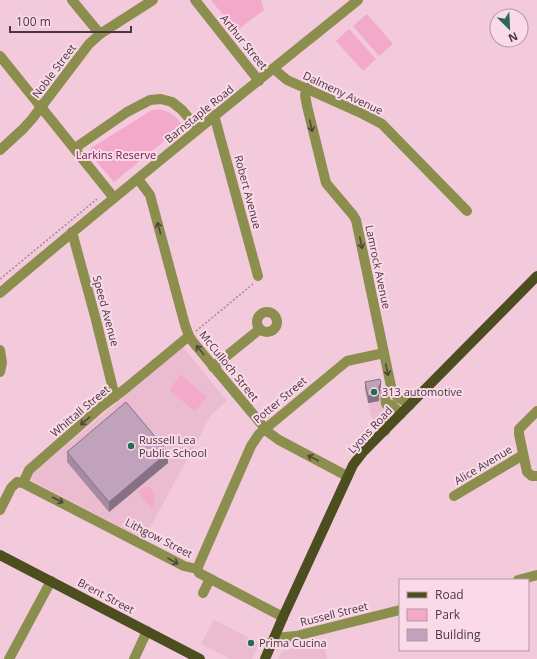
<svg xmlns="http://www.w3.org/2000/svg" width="537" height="659" font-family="'Open Sans',sans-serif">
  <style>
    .built { fill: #ebbcd0 }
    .green { fill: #f2a9ca }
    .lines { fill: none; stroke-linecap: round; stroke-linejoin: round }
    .path { stroke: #a48794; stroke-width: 1.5; stroke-dasharray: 2 2; stroke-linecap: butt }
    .minor { stroke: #8c8e4e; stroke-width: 10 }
    .major { stroke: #4d4e20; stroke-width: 10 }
    .wall { fill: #a58ba2 }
    .shaded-wall { fill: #867184 }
    .building { fill: #c0a2bc; stroke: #867184 }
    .oneway { stroke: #514440 }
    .poi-dot { fill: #2b6956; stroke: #fadae8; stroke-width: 1.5 }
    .labels { text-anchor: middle; stroke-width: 4; stroke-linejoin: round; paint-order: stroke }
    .street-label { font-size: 11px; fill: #47373e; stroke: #fadae8 }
    .park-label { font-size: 11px; fill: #6e1749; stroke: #fadae8 }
    .poi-label { font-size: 11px; fill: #47373e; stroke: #fadae8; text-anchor: start }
  </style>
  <rect width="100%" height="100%" fill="#f2cadc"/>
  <g class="built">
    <polygon points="183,347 227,401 211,415 144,539 30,480 30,476"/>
    <polygon points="380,385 386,414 374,427 365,389"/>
    <polygon points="214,620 259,643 252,659 230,659 201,644"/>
    <polygon points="324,640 327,659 278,659 281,653 284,651"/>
  </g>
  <g class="green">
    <polygon points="211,0 261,0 264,10 236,31"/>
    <polygon points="367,14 393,44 379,56 353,26"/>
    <polygon points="349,29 376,59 363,71 336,41"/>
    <path d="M 152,110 C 165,108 173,113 181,123 L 180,128 L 114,182 L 90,154 L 91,148 Z"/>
    <polygon points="181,375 207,397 195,411 169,390"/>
    <path d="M 144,487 L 150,487 C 156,494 155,501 152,509 L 138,492 Z"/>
  </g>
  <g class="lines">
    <g class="path">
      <polyline points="0,279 97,199"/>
      <polyline points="196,331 253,284"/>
    </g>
    <g class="minor">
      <polyline points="72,0 100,34"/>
      <polyline points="195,0 259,81"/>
      <polyline points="0,56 114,198"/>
      <polyline points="274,69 287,80 363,114 382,124 467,211"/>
      <path d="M 308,88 L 305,95 L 307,106 L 326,183 L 353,215 L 356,220 L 392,391 C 396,398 404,400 410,405"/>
      <polyline points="214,115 258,276"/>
      <polyline points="75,148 127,112 150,100 161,99 172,102 182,110 198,129"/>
      <polyline points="0,150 23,129 32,119 89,44 100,34 153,0"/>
      <polyline points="138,179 150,195 185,325 189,336 193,342 268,432 279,440 347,476"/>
      <polyline points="72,232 96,320 115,397"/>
      <path d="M 0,293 C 118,193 238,97 358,0"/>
      <circle cx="267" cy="322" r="10"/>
      <polyline points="0,350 2,363 0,372"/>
      <polyline points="213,367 260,329"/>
      <polyline points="385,395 386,404 392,405 401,414"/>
      <polyline points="537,411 519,429 519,434 527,472 532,476 537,476"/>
      <polyline points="383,419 385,431"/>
      <polyline points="23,483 29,470 101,407 125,389 189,336"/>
      <polyline points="454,496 523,455"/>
      <polyline points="0,510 11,488 17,482 23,483 184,566 197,569 199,573 203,575 283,617"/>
      <polyline points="197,569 251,446 259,434 347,361 384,353"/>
      <polyline points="518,580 537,575"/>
      <polyline points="203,593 210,579"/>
      <polyline points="274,638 296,636 400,610"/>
      <polyline points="9,659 51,581"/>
      <polyline points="134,659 147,631"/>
    </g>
    <g class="major">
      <polyline points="0,555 200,659"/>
      <polyline points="265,659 283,617 353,465 363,452 537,276"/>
    </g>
  </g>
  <g class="wall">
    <polygon points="365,382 381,390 379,393 379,401 368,403 365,389"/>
    <polygon points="67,452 168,463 109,512 67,462"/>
  </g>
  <g class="shaded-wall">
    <polygon points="381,383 381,390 379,393 379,386"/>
    <polygon points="379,394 379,401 368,403 368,396"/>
    <polygon points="168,452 168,463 109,512 109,502"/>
  </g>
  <g class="building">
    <polygon points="380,379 381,383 379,386 379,394 368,396 365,382"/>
    <polygon points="126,402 168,452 109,502 67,452"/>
  </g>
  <defs><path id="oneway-shaft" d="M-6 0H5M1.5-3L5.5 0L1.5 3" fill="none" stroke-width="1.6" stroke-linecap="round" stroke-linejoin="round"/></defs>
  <g class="oneway">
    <use href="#oneway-shaft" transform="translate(311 126) rotate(77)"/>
    <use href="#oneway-shaft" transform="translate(159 228) rotate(-105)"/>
    <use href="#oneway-shaft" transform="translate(361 243) rotate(78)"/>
    <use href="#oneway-shaft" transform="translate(200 350) rotate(-129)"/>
    <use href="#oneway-shaft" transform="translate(387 370) rotate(78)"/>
    <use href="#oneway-shaft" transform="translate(85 421) rotate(139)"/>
    <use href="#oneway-shaft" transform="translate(313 458) rotate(-152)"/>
    <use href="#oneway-shaft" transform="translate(58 500) rotate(27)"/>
    <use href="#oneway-shaft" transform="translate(173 561) rotate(29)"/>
  </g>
  <g class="poi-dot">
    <circle cx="374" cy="392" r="4"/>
    <circle cx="131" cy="446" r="4"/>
    <circle cx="251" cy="643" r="4"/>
  </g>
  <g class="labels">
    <g class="street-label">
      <text transform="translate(244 42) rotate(51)" y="4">Arthur Street</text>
      <text transform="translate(54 71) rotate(-53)" y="4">Noble Street</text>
      <text transform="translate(343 93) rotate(25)" y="4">Dalmeny Avenue</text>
      <text transform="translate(199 114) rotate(-39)" y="4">Barnstaple Road</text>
      <text transform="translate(248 192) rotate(75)" y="4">Robert Avenue</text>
      <text transform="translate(378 267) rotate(78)" y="4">Lamrock Avenue</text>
      <text transform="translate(106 311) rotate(75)" y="4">Speed Avenue</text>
      <text transform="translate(229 366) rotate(51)" y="4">McCulloch Street</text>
      <text transform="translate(280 400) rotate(-40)" y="4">Potter Street</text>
      <text transform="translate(80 411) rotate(-40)" y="4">Whittall Street</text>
      <text transform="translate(370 430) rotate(-47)" y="4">Lyons Road</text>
      <text transform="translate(483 465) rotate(-31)" y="4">Alice Avenue</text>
      <text transform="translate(159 538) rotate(27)" y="4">Lithgow Street</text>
      <text transform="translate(106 596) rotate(28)" y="4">Brent Street</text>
      <text transform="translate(334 614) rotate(-14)" y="4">Russell Street</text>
    </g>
    <g class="park-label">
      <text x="116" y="159">Larkins Reserve</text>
    </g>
    <g class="poi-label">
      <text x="382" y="396">313 automotive</text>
      <text x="139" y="444">Russell Lea<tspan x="139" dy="13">Public School</tspan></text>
      <text x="259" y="647">Prima Cucina</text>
    </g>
  </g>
  <rect x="399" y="579" width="130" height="72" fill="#fadae8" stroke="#b299a4"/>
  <rect x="407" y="592" width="20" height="6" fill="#4d4e20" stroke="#b299a4"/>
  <text x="435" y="599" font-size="12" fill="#47373e">Road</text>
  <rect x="407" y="609" width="20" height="12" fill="#f2a9ca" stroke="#b299a4"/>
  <text x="435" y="619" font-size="12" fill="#47373e">Park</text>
  <rect x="407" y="629" width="20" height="12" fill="#c0a2bc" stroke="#b299a4"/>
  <text x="435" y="639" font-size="12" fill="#47373e">Building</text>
  <g transform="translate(509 28) rotate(156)"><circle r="19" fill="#fadae8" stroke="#b299a4"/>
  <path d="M0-3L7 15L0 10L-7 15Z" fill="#2b6956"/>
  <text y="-6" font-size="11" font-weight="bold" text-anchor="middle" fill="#47373e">N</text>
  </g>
  <path d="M10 26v6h121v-6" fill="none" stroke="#47373e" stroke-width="2"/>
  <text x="16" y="26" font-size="12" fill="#47373e" stroke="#fadae8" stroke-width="3" paint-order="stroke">100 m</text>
</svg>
